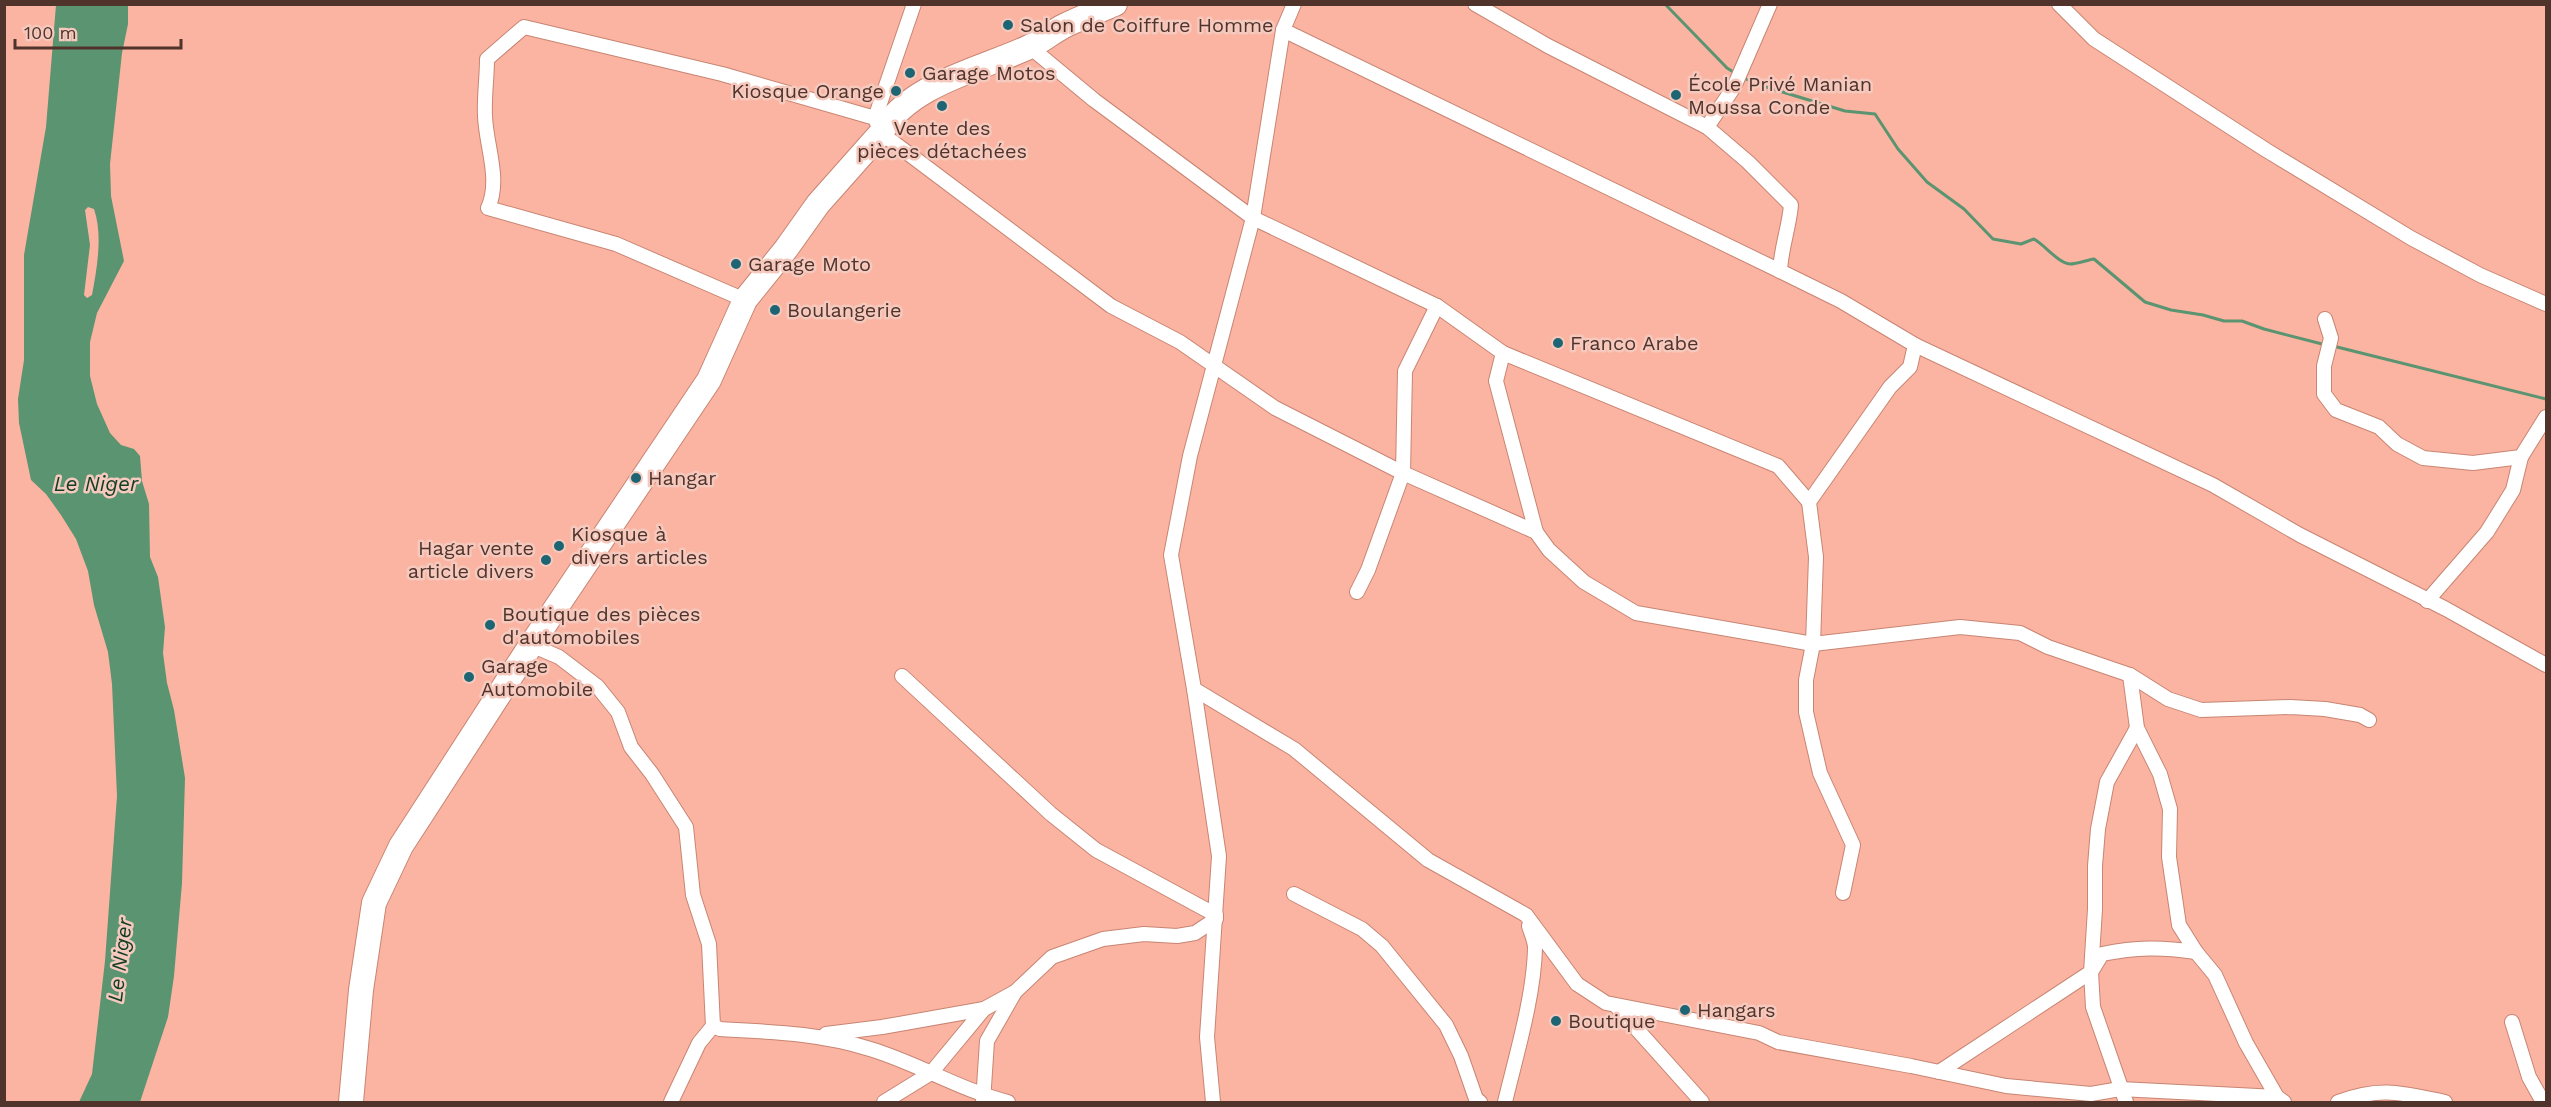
<svg xmlns="http://www.w3.org/2000/svg" width="2551" height="1107" font-family="'Work Sans',sans-serif">
  <style>
    .water { fill: #5a9470; fill-rule: evenodd }
    .lines { fill: none; stroke-linecap: round; stroke-linejoin: round }
    .stream { stroke: #5a9470; stroke-width: 3 }
    .street-casing { stroke: #c88573; stroke-width: 16 }
    .highway-casing { stroke: #c88573; stroke-width: 26 }
    .street { stroke: #fff; stroke-width: 14 }
    .highway { stroke: #fff; stroke-width: 24 }
    .poi-dot { fill: #1e6574; stroke: #f5c9bd; stroke-width: 2 }
    .labels { text-anchor: middle; stroke-width: 5; stroke-linejoin: round; paint-order: stroke }
    .poi-label { font-size: 20px; fill: #50332b; stroke: #f5c9bd; text-anchor: start }
    .water-label { font-size: 21px; font-style: italic; fill: #103e25; stroke: #f5c9bd }
  </style>
  <rect width="100%" height="100%" fill="#fbb4a1"/>
  <path class="water" d="M 56,5 L 128,5 L 128,24 L 122,53 L 110,164 L 111,196 L 124,261 L 97,313 L 90,342 L 90,376 L 97,404 L 110,433 L 121,445 L 134,449 L 140,456 L 142,481 L 149,504 L 150,557 L 158,577 L 165,627 L 163,653 L 167,683 L 174,710 L 185,778 L 182,883 L 174,976 L 168,1017 L 140,1102 L 79,1102 L 92,1074 L 105,961 L 117,796 L 112,684 L 108,652 L 94,605 L 88,571 L 76,539 L 61,515 L 46,494 L 31,480 L 19,423 L 18,399 L 24,360 L 24,255 L 46,127 ZM 88,207 L 94,209 C 103,235 97,268 92,295 L 87,298 L 84,295 L 90,245 L 85,210 Z"/>
  <g class="lines">
    <g class="stream">
      <polyline points="1665,4 1727,68 1735,73"/>
      <path d="M 1744,78 L 1756,84 L 1845,111 L 1875,114 L 1898,149 L 1927,182 L 1964,209 L 1993,239 L 2021,244 L 2034,239 C 2046,246 2058,263 2070,264 C 2077,264 2087,260 2094,259 L 2145,302 L 2171,310 L 2203,315 L 2224,321 L 2242,321 L 2264,329 L 2326,345"/>
      <polyline points="2333,346 2546,399"/>
    </g>
    <defs>
      <g id="street">
        <path d="M 1475,4 L 1548,46 L 1707,127 L 1748,162 L 1791,205 C 1789,228 1781,248 1780,271"/>
        <polyline points="2059,4 2094,39 2266,150 2411,238 2480,275 2546,304"/>
        <polyline points="1283,30 1780,271 1841,301 1915,345 2213,485 2300,535 2446,609 2546,665"/>
        <polyline points="1030,47 1094,100 1253,218 1437,306 1503,353 1778,466 1809,502"/>
        <polyline points="875,118 914,4"/>
        <polyline points="1707,127 1734,87 1770,4"/>
        <path d="M 745,300 L 616,244 L 488,208 C 501,179 486,146 485,116 C 484,97 487,78 487,59 L 524,27 L 722,74 L 875,118 L 881,133 L 1111,306 L 1180,342 L 1275,408 L 1403,473 L 1536,532 L 1549,550 L 1584,582 L 1636,613 L 1813,644 L 1960,627 L 2020,633 L 2048,647 L 2130,675 L 2168,699 L 2201,710 L 2290,707 L 2325,709 L 2360,715 L 2369,720"/>
        <polyline points="2325,319 2331,338 2324,366 2324,394 2336,410 2379,427 2397,444 2423,458 2473,463 2521,457 2546,417"/>
        <polyline points="1503,353 1496,381 1536,532"/>
        <polyline points="1357,592 1368,570 1403,473 1405,371 1437,306"/>
        <polyline points="2427,601 2487,532 2513,490 2521,457"/>
        <polyline points="531,645 559,657 597,686 618,712 631,747 652,774 686,827 693,895 709,944 713,1026"/>
        <polyline points="2130,675 2137,728 2160,774 2170,809 2169,857 2179,925 2196,952 2215,975 2246,1043 2277,1097 2276,1102"/>
        <polyline points="902,676 1051,814 1096,850 1216,915"/>
        <polyline points="1194,689 1294,749 1428,860 1526,915 1577,984 1606,1003 1759,1033 1778,1042 1911,1066 2006,1086 2091,1094 2120,1089 2277,1097 2284,1102"/>
        <polyline points="1843,893 1853,845 1820,773 1806,712 1806,680 1813,644 1816,557 1809,502 1890,387 1910,367 1915,345"/>
        <polyline points="1294,894 1362,929 1382,946 1446,1025 1461,1056 1476,1099 1480,1102"/>
        <polyline points="1617,1007 1702,1102"/>
        <polyline points="2512,1022 2529,1077 2543,1102"/>
        <polyline points="826,1034 882,1027 984,1009"/>
        <path d="M 1939,1072 L 2091,972 L 2102,954 C 2137,947 2161,947 2196,952"/>
        <path d="M 671,1102 L 699,1043 L 713,1026 L 720,1029 C 772,1032 819,1033 870,1049 C 917,1063 960,1090 1008,1102"/>
        <polyline points="884,1102 931,1073 984,1009 1015,992"/>
        <polyline points="983,1102 987,1041 1015,992 1052,957 1103,939 1144,934 1177,936 1195,933 1216,919"/>
        <polyline points="1213,1102 1207,1037 1219,856 1194,689 1171,555 1190,456 1253,218 1283,30 1294,4"/>
        <path d="M 1505,1102 C 1516,1056 1534,996 1535,948 C 1535,941 1531,933 1529,926"/>
        <polyline points="2126,1102 2093,1007 2091,972 2095,909 2095,866 2098,829 2107,782 2137,728"/>
        <path d="M 2338,1102 C 2381,1086 2402,1093 2445,1102"/>
      </g>
      <path id="highway" d="M 351,1102 L 361,990 L 374,903 L 401,846 L 531,645 L 709,380 L 745,300 L 786,249 L 818,204 L 881,133 C 910,83 980,70 1029,47 C 1041,42 1052,32 1064,26 C 1080,18 1098,11 1115,4"/>
    </defs>
    <use href="#street" class="street-casing"/>
    <use href="#highway" class="highway-casing"/>
    <use href="#street" class="street"/>
    <use href="#highway" class="highway"/>
  </g>
  <g class="poi-dot">
    <circle cx="1008" cy="25" r="6"/>
    <circle cx="910" cy="73" r="6"/>
    <circle cx="896" cy="91" r="6"/>
    <circle cx="1676" cy="95" r="6"/>
    <circle cx="942" cy="106" r="6"/>
    <circle cx="736" cy="264" r="6"/>
    <circle cx="775" cy="310" r="6"/>
    <circle cx="1558" cy="343" r="6"/>
    <circle cx="636" cy="478" r="6"/>
    <circle cx="559" cy="546" r="6"/>
    <circle cx="546" cy="560" r="6"/>
    <circle cx="490" cy="625" r="6"/>
    <circle cx="469" cy="677" r="6"/>
    <circle cx="1685" cy="1010" r="6"/>
    <circle cx="1556" cy="1021" r="6"/>
  </g>
  <g class="labels">
    <g class="poi-label">
      <text x="1020" y="32">Salon de Coiffure Homme</text>
      <text x="922" y="80">Garage Motos</text>
      <text x="1688" y="91">École Privé Manian<tspan x="1688" dy="23">Moussa Conde</tspan></text>
      <text x="884" y="98" text-anchor="end">Kiosque Orange</text>
      <text x="942" y="135" text-anchor="middle">Vente des<tspan x="942" dy="23">pièces détachées</tspan></text>
      <text x="748" y="271">Garage Moto</text>
      <text x="787" y="317">Boulangerie</text>
      <text x="1570" y="350">Franco Arabe</text>
      <text x="648" y="485">Hangar</text>
      <text x="571" y="541">Kiosque à<tspan x="571" dy="23">divers articles</tspan></text>
      <text x="534" y="555" text-anchor="end">Hagar vente<tspan x="534" dy="23">article divers</tspan></text>
      <text x="502" y="621">Boutique des pièces<tspan x="502" dy="23">d'automobiles</tspan></text>
      <text x="481" y="673">Garage<tspan x="481" dy="23">Automobile</tspan></text>
      <text x="1697" y="1017">Hangars</text>
      <text x="1568" y="1028">Boutique</text>
    </g>
    <g class="water-label">
      <text x="96" y="491">Le Niger</text>
      <text transform="translate(120 960) rotate(-83)" y="7">Le Niger</text>
    </g>
  </g>
  <rect width="2551" height="1107" fill="none" stroke="#50332b" stroke-width="12"/>
  <path d="M15 39v9h166v-9" fill="none" stroke="#50332b" stroke-width="3"/>
  <text x="24" y="39" font-size="18" fill="#50332b" stroke="#f5c9bd" stroke-width="4.5" paint-order="stroke">100 m</text>
</svg>
